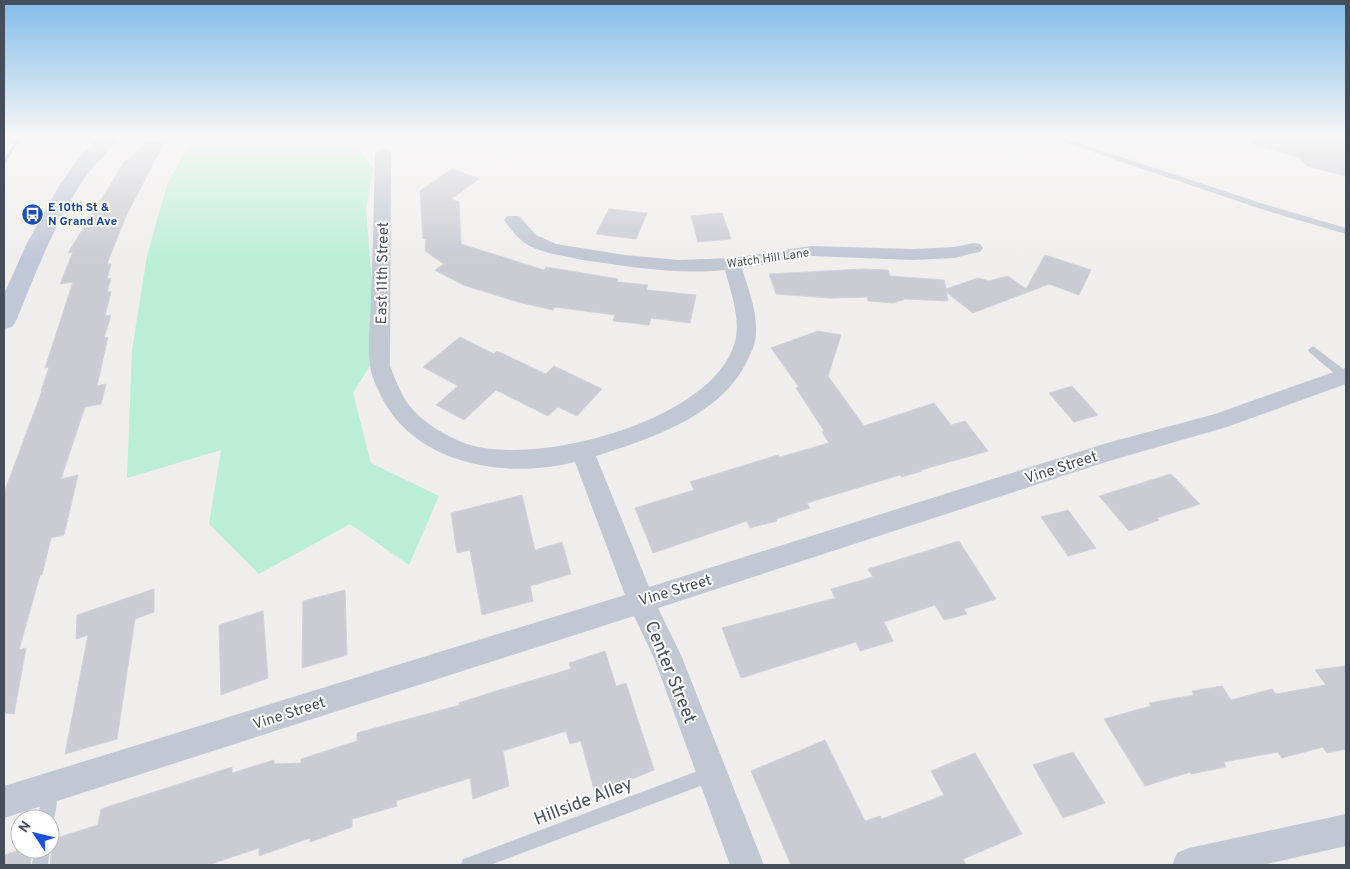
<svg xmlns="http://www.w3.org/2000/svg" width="1350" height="869" font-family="Overpass,sans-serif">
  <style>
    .green { fill: #bbeed7 }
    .building { fill: #cacbd3; stroke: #d1d2d9 }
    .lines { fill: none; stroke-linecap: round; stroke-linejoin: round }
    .service { fill: #c1c7d3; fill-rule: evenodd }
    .minor { fill: #c1c7d3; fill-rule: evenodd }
    .secondary { fill: #c0c7d7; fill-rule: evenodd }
    .rail { stroke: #b0b1b8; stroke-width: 3 }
    .labels { text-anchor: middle; stroke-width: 4; stroke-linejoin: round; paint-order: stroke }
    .far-transit-label { font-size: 12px; font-weight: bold; fill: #164399; stroke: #fff; text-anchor: start }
    .far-street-label { font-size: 12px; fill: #464e5b; stroke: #fff }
    .street-label { font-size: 15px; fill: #464e5b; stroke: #fff }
    .near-street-label { font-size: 18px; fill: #464e5b; stroke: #fff }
  </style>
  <rect width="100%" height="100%" fill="#f0eeed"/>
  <polygon class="green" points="193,137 334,137 352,139 373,168 366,209 378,353 353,393 371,463 439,496 409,565 350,524 259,574 209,524 221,450 127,478 132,350 147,256 167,185"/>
  <g class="building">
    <polygon points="1251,137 1346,137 1346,176 1307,166 1298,157 1251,144"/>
    <polygon points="145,141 165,141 126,216 107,264 111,264 107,279 111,278 107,292 111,292 105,316 111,315 104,338 108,337 97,386 106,384 101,404 85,407 61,479 78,475 64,535 51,538 42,575 40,575 19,650 26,648 14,714 4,713 4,493 42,391 41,391 49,367 45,368 73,282 60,284 73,252 68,253 125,161 128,161"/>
    <polygon points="452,169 479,179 451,199 459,202 461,244 544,270 546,267 618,279 617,282 648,285 646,290 696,295 690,323 651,318 649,325 613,321 615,315 555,307 553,310 518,302 463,285 435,270 444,264 425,251 426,239 423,239 420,191"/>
    <polygon points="609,209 647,213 636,239 596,234"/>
    <polygon points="722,213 731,239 698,242 691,216"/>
    <polygon points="1045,255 1091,270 1079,295 1049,284 973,313 946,292 948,301 905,299 894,303 868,301 868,297 830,298 776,294 769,274 863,269 888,270 890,276 944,280 946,289 978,278 989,281 1008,276 1026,289"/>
    <polygon points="818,331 841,335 828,376 864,426 934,403 951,425 965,421 988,451 921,470 922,471 902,477 900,475 807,503 810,508 776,519 777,521 750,528 747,521 653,553 635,508 694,490 690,482 778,455 780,457 829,443 822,432 824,431 796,388 799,387 771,348"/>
    <polygon points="460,337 494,354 497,351 546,374 554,366 602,389 577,416 558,407 548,416 496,390 464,420 436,405 458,386 423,367"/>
    <polygon points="1072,386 1098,415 1074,422 1049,393"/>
    <polygon points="1171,474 1200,504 1157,518 1159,520 1129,531 1099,496"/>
    <polygon points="522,495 535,550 562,542 571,574 530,586 533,601 482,615 470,550 457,553 451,513"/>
    <polygon points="1068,510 1096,548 1068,556 1041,517"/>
    <polygon points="959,541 996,599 964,609 967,614 944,620 935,605 884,622 893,641 860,651 856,642 741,678 722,628 835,598 831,589 873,577 868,569"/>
    <polygon points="154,589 154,612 135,619 117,739 65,754 88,635 76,639 77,615"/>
    <polygon points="345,590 347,655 302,668 303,601"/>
    <polygon points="263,611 268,678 221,695 219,625"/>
    <polygon points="605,651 616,686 626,683 654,770 595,794 581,741 570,744 566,731 503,751 509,786 473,799 470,778 396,801 397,806 352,819 352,827 310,842 310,838 259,856 259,848 208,865 50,865 52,849 50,840 98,825 101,809 232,767 232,773 274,760 274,764 301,763 301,759 357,741 357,733 460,705 459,703 496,691 571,669 569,663"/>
    <polygon points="1346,666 1346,749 1327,753 1323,747 1282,758 1278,752 1224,762 1226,767 1191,774 1190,772 1145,786 1104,719 1151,706 1149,703 1194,695 1192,691 1222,686 1231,700 1272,689 1276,694 1326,685 1315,670"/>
    <polygon points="825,740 865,821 880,816 882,819 944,795 931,771 975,753 1022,834 963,859 966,865 791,865 751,771"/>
    <polygon points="1073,752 1105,803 1063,818 1033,765"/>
    <polygon points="23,849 32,849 30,865 4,865 4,855"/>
  </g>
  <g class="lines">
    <g class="service">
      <polygon points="1048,137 1060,137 1267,205 1346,228 1346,234 1261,209"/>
      <polygon points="1313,346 1346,371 1346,379 1341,379 1309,352 1308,350"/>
      <polygon points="711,766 717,768 719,774 717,780 711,782 490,865 461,865 463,859 469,857"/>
      <path d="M 49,782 L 55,784 C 59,794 57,818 50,825 L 50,819 L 38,819 L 43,784 Z"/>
      <polygon points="50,848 50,849 48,865 32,865 34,849"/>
    </g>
    <g class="minor">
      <path d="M 383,148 L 388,150 L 391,153 L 390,366 C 394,375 397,385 402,394 C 414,418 443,435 467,444 C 537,467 710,421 734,345 C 742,321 731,293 725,270 C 677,275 630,267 583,260 C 565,256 544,254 528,245 C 517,239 511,229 504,220 L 507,216 L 519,216 L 536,235 L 556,244 L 625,255 L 678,260 L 732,258 L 811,246 L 913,249 L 954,247 L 974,243 L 980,244 L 983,248 L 980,252 L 974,253 L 954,258 L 913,260 L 811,256 L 742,268 C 748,289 757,310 756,332 C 756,343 752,351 747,361 C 721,416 650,439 596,456 L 649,587 L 1107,443 L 1215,414 L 1345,368 L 1346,384 L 1227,427 L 1109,461 L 658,608 L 681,655 L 764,865 L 730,865 L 654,658 L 634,616 L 4,818 L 4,786 L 625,595 L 575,462 C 508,479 419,466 383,400 C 378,390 371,376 370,365 C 367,343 371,319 371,297 C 373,249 374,201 375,153 L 378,150 Z"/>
      <polygon points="1346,814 1346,846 1262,865 1172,865 1177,853 1189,848"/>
    </g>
    <path class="secondary" d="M 99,137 L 119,137 C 107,154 91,167 80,185 C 53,227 35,275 16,321 L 12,327 L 4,329 L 4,294 L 27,243 L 59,186 L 77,160 Z"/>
    <polyline class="rail" points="4,162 20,137"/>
  </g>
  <linearGradient id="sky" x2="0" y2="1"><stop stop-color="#81bce9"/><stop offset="0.53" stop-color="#f8f7f7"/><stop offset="1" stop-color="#f8f7f7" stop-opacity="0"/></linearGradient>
  <rect width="1350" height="259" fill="url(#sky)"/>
  <defs>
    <symbol id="bus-disc" viewBox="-11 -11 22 22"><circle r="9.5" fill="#1a4fb4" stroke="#fff"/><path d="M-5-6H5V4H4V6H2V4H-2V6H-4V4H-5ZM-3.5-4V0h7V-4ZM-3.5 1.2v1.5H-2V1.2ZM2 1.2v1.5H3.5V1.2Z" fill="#fff"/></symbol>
  </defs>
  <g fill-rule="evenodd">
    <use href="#bus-disc" x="20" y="202" width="25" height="25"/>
  </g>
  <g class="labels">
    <g class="far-transit-label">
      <text x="48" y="211">E 10th St &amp;<tspan x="48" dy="14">N Grand Ave</tspan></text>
    </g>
    <g class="far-street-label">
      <text transform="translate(768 258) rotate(-8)" y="4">Watch Hill Lane</text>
    </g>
    <g class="street-label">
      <text transform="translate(382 273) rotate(-89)" y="5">East 11th Street</text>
      <text transform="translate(1061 467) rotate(-18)" y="5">Vine Street</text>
      <text transform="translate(675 590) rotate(-17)" y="5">Vine Street</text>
      <text transform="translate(289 713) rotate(-18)" y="5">Vine Street</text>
    </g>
    <g class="near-street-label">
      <text transform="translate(671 672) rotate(68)" y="6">Center Street</text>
      <text transform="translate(583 801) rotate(-21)" y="6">Hillside Alley</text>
    </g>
  </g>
  <rect width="1350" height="869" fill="none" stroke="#464e5b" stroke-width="10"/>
  <g transform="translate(35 834) rotate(305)"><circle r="24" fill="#ffffff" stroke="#b5b8bd"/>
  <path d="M0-4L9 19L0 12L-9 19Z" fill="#1a51de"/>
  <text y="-8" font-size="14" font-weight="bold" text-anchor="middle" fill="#464e5b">N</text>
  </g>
</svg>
